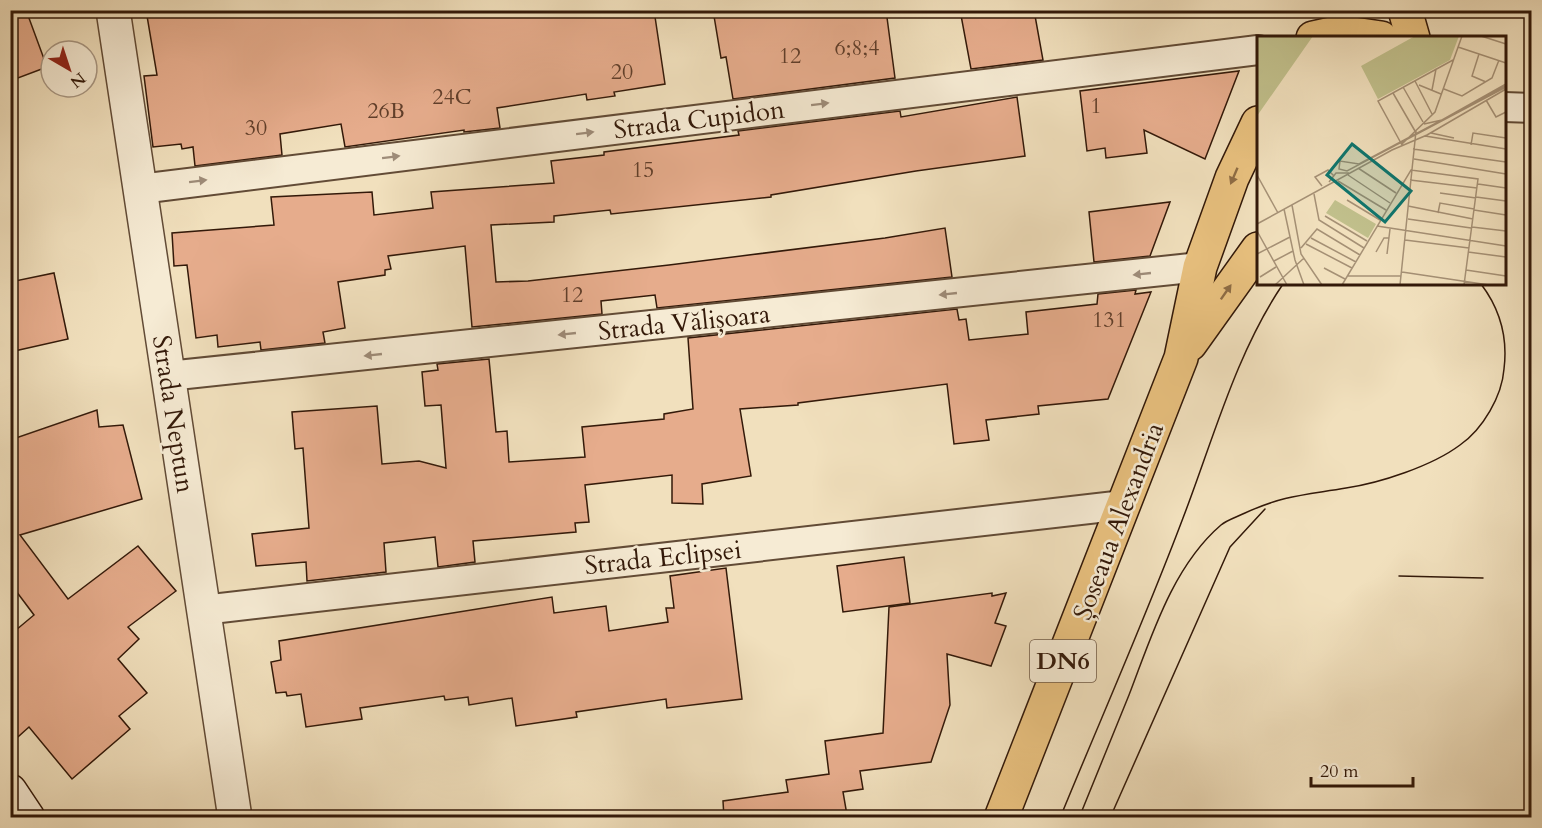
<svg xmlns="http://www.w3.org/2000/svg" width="1542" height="828" font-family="Cardo,serif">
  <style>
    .building { fill: #e6ac8c; stroke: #331909; stroke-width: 1.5 }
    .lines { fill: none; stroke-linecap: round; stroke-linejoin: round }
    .minor-casing { stroke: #624b36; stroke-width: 32 }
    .tertiary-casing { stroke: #624b36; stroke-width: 36 }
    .secondary-casing { stroke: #331909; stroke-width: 36 }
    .primary-casing { stroke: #331909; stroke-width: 36 }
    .minor { stroke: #f6ebd4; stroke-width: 28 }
    .tertiary { stroke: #f6ebd4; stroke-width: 33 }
    .secondary { stroke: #f6ebd4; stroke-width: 33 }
    .primary { stroke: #e8c07e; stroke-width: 33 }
    .tram { stroke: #331909; stroke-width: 1.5 }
    .oneway { fill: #9e8c79 }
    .oneway2 { fill: #8e6c44 }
    .labels { text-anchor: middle; stroke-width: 5; stroke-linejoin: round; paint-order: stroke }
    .number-label { font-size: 22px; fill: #603e2a }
    .shield { fill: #f6ebd4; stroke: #6e5846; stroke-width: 1.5 }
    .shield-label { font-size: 24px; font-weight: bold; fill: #331909 }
    .street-label { font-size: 26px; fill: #331909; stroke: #f6ebd4 }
    .inset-road { fill: none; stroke: #a59075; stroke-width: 1.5 }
    .view { fill: #0f766e; fill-opacity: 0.15; stroke: #0f766e; stroke-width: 3 }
    .inset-edge { fill: none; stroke: #331909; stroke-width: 3 }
  </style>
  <rect width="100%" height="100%" fill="#f1e0bd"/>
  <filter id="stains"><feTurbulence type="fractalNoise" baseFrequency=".00333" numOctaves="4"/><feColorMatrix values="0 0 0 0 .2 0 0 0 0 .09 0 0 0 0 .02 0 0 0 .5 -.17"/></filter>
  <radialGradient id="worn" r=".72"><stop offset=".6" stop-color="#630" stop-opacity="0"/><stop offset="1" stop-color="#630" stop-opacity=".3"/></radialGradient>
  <g class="building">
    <polygon points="10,10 26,10 47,67 10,81"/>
    <polygon points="146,10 654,10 665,84 614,92 615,96 587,100 586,94 497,108 500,128 464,132 464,130 345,147 341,124 280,134 282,155 195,166 193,147 182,149 181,144 153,147 144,76 157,75"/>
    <polygon points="713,10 886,10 895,78 733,99 726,57 721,58"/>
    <polygon points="960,10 1034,10 1043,60 971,69"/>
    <polygon points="1239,71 1205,159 1144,130 1147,153 1106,158 1105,148 1087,151 1080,91"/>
    <polygon points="1017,97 1025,156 916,171 771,195 771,197 611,214 610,210 554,216 554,222 491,225 496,282 528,281 669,265 885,238 945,228 952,277 657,308 655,295 601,301 602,314 472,327 465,246 388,256 391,269 385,270 385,275 338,282 345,328 323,332 325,343 261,350 260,342 218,347 217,335 196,338 187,265 174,266 172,233 274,225 271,197 372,192 374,215 433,208 431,192 554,183 551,161 604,155 604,152 739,135 738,131 900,111 901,117"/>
    <polygon points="1170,202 1150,256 1094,262 1089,212"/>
    <polygon points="54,273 68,339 10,352 10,282"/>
    <polygon points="1136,290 1135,294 1151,292 1108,399 1038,406 1039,414 986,420 989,440 954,444 947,384 798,403 798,405 740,409 751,476 702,484 703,504 672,503 672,475 585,485 589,522 575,523 576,532 473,541 475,562 438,567 435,537 384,543 386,572 307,581 306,562 256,566 252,534 309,528 303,448 295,449 292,412 377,406 382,464 419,461 446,468 441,405 425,406 422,372 438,370 437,364 489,359 496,432 507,431 509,462 585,457 582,427 664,419 664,414 693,409 688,338 957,309 959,320 966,319 969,340 1028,334 1026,312 1097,304 1098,294"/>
    <polygon points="97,410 99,427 123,425 142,499 20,535 68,599 138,546 176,591 128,627 139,639 118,659 147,693 119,716 130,729 72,779 29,727 10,744 10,635 34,615 10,583 10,440"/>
    <polygon points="904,557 910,603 843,612 837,566"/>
    <polygon points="726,568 742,699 667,708 666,699 576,712 577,717 516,726 512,698 469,705 468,697 445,700 444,696 360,708 362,719 306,727 301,694 287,696 286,692 276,693 271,662 281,660 279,641 552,597 554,613 606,606 609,631 668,622 666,608 674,608 670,576"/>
    <polygon points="992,593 992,596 1006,593 995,623 1006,626 991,666 947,654 950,705 931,762 860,771 863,789 843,792 847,815 827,818 724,818 723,801 788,792 786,780 829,774 825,741 883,733 889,607"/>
  </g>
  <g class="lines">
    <defs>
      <g id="minor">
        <polyline points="1504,107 1532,108"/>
        <polyline points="140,189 1258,50"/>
        <polyline points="168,376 1200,267"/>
        <polyline points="203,610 1124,505"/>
      </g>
      <polyline id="tertiary" points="113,10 235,818"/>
      <polyline id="secondary" points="10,791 28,818"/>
      <g id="primary">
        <polyline points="1405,10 1413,38"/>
        <polyline points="1313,38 1340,32 1381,38"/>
        <polyline points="1190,344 1258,249"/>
        <polyline points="1001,818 1181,358 1200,267 1232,178 1258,123"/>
      </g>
    </defs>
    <use href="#minor" class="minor-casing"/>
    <use href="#tertiary" class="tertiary-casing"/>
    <use href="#secondary" class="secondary-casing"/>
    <use href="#primary" class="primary-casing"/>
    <use href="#minor" class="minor"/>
    <use href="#tertiary" class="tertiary"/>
    <use href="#secondary" class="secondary"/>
    <use href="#primary" class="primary"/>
    <g class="tram">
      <polyline points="1399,576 1483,578"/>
      <path d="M 1060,818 C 1101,718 1145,619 1183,518 C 1213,440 1236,353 1283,284"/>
      <path d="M 1079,818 C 1096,777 1112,736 1129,695 C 1151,638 1172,567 1221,525 C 1227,520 1237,517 1245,513 C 1284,495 1305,495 1346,488 C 1380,483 1432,466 1460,445 C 1483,429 1502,396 1504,369 C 1508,337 1500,309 1481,284"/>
      <polyline points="1110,818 1230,547 1265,509"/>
    </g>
  </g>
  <defs><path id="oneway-solid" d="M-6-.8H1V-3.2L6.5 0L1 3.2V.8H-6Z" transform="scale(1.5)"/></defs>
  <g class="oneway">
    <use href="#oneway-solid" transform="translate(820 104) rotate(-7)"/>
    <use href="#oneway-solid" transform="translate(585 133) rotate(-7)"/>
    <use href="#oneway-solid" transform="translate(391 157) rotate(-7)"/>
    <use href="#oneway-solid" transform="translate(198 181) rotate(-7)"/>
    <use href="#oneway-solid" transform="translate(1142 274) rotate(174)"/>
    <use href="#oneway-solid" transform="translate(948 294) rotate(174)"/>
    <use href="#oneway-solid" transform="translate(567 334) rotate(174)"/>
    <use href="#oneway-solid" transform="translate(373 355) rotate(174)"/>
  </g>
  <g class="oneway2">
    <use href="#oneway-solid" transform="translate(1234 176) rotate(113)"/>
    <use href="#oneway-solid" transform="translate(1226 292) rotate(-55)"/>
  </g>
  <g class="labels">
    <g class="number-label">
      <text x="857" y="55">6;8;4</text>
      <text x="790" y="63">12</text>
      <text x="622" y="79">20</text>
      <text x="452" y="104">24C</text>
      <text x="1096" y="113">1</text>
      <text x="386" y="118">26B</text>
      <text x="256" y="135">30</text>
      <text x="643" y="177">15</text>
      <text x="572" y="302">12</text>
      <text x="1109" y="327">131</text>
    </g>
    <rect class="shield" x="1030" y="640" width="66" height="42" rx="4.5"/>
    <g class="shield-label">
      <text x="1063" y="669">DN6</text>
    </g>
    <g class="street-label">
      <text transform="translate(699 119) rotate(-7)" y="9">Strada Cupidon</text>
      <text transform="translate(684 322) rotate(-6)" y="9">Strada Vălișoara</text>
      <text transform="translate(174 414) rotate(81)" y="9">Strada Neptun</text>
      <text transform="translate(1118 521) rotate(-69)" y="9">Șoseaua Alexandria</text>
      <text transform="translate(663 557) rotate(-6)" y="9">Strada Eclipsei</text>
    </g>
  </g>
  <g transform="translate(1257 36)">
    <rect width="249" height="249" fill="#f1e0bd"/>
    <path d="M 0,0 L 56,0 L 0,80 ZM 158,0 L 202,0 L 193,24 L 121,63 L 104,30 ZM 78,164 L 119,188 L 111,202 L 69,177 Z" fill="#c1c08c"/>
    <path class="inset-road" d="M 224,0 L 249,8M 201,11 L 249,27M 222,18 L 215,40 L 229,46M 158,45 L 175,78M 162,49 L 184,58M 249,50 L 102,128 L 83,125 L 82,133 L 90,135 L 249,51M 146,51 L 166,86M 187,53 L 205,60 L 235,42 L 242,24M 175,54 L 179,33M 136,57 L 158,95M 229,64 L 239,81 L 249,76M 167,88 L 185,84 L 249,48M 174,97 L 197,102M 168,100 L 249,113M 145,108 L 178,76 L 205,0M 145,109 L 121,65 L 196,24M 214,109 L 216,97 L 249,102M 156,113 L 249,126M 157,123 L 249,138M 101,132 L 139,157M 0,139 L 21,177M 91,139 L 133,167M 153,144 L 220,152M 81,145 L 129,174M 72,146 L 79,137 L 92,137M 221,148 L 249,152M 65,150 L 58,141 L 71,134 L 77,140M 183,157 L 219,162M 57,158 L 62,184 L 107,212M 219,161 L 249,165M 90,164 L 123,184M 35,169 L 44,218 L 65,249M 151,170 L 216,183M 27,173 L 38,224 L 47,249M 217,174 L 249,179M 181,177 L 183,167 L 217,173M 68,180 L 110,205M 151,183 L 214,192M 0,188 L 135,114 L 170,99 L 249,53M 120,190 L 249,210M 215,191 L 249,195M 0,195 L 30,249M 54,202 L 99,226M 148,204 L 212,212M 49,208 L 95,232M 44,212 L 60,193 L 103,219M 119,216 L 127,202 L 132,202M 211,216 L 249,221M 0,218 L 33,201M 130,218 L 133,193M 17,225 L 36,215M 67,232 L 88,243M 209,234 L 249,240M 145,236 L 232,249M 91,240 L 144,240M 3,241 L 19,231M 18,249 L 47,222M 85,249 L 154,134 L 221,143 L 207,249M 143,249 L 159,95"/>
    <path class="view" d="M 95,108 L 154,155 L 128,186 L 70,139 Z"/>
    <rect width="249" height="249" class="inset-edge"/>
  </g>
  <rect width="1542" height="828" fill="none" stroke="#f1e0bd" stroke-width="36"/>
  <rect x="12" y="12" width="1518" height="804" fill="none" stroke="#331909" stroke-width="3"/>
  <rect x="18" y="18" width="1506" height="792" fill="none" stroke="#331909" stroke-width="1.5"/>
  <g transform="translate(69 69) rotate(141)"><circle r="28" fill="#f6ebd4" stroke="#a89783" stroke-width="1.5"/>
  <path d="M0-4.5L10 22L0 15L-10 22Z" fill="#8f2418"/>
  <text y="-9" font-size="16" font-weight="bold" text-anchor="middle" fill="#331909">N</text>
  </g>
  <path d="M1311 777v9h102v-9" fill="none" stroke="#331909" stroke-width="3"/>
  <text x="1320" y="777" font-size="18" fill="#331909" stroke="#f6ebd4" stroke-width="4.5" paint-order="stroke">20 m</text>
  <rect width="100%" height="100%" filter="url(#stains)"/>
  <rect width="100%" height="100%" fill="url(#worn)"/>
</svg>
